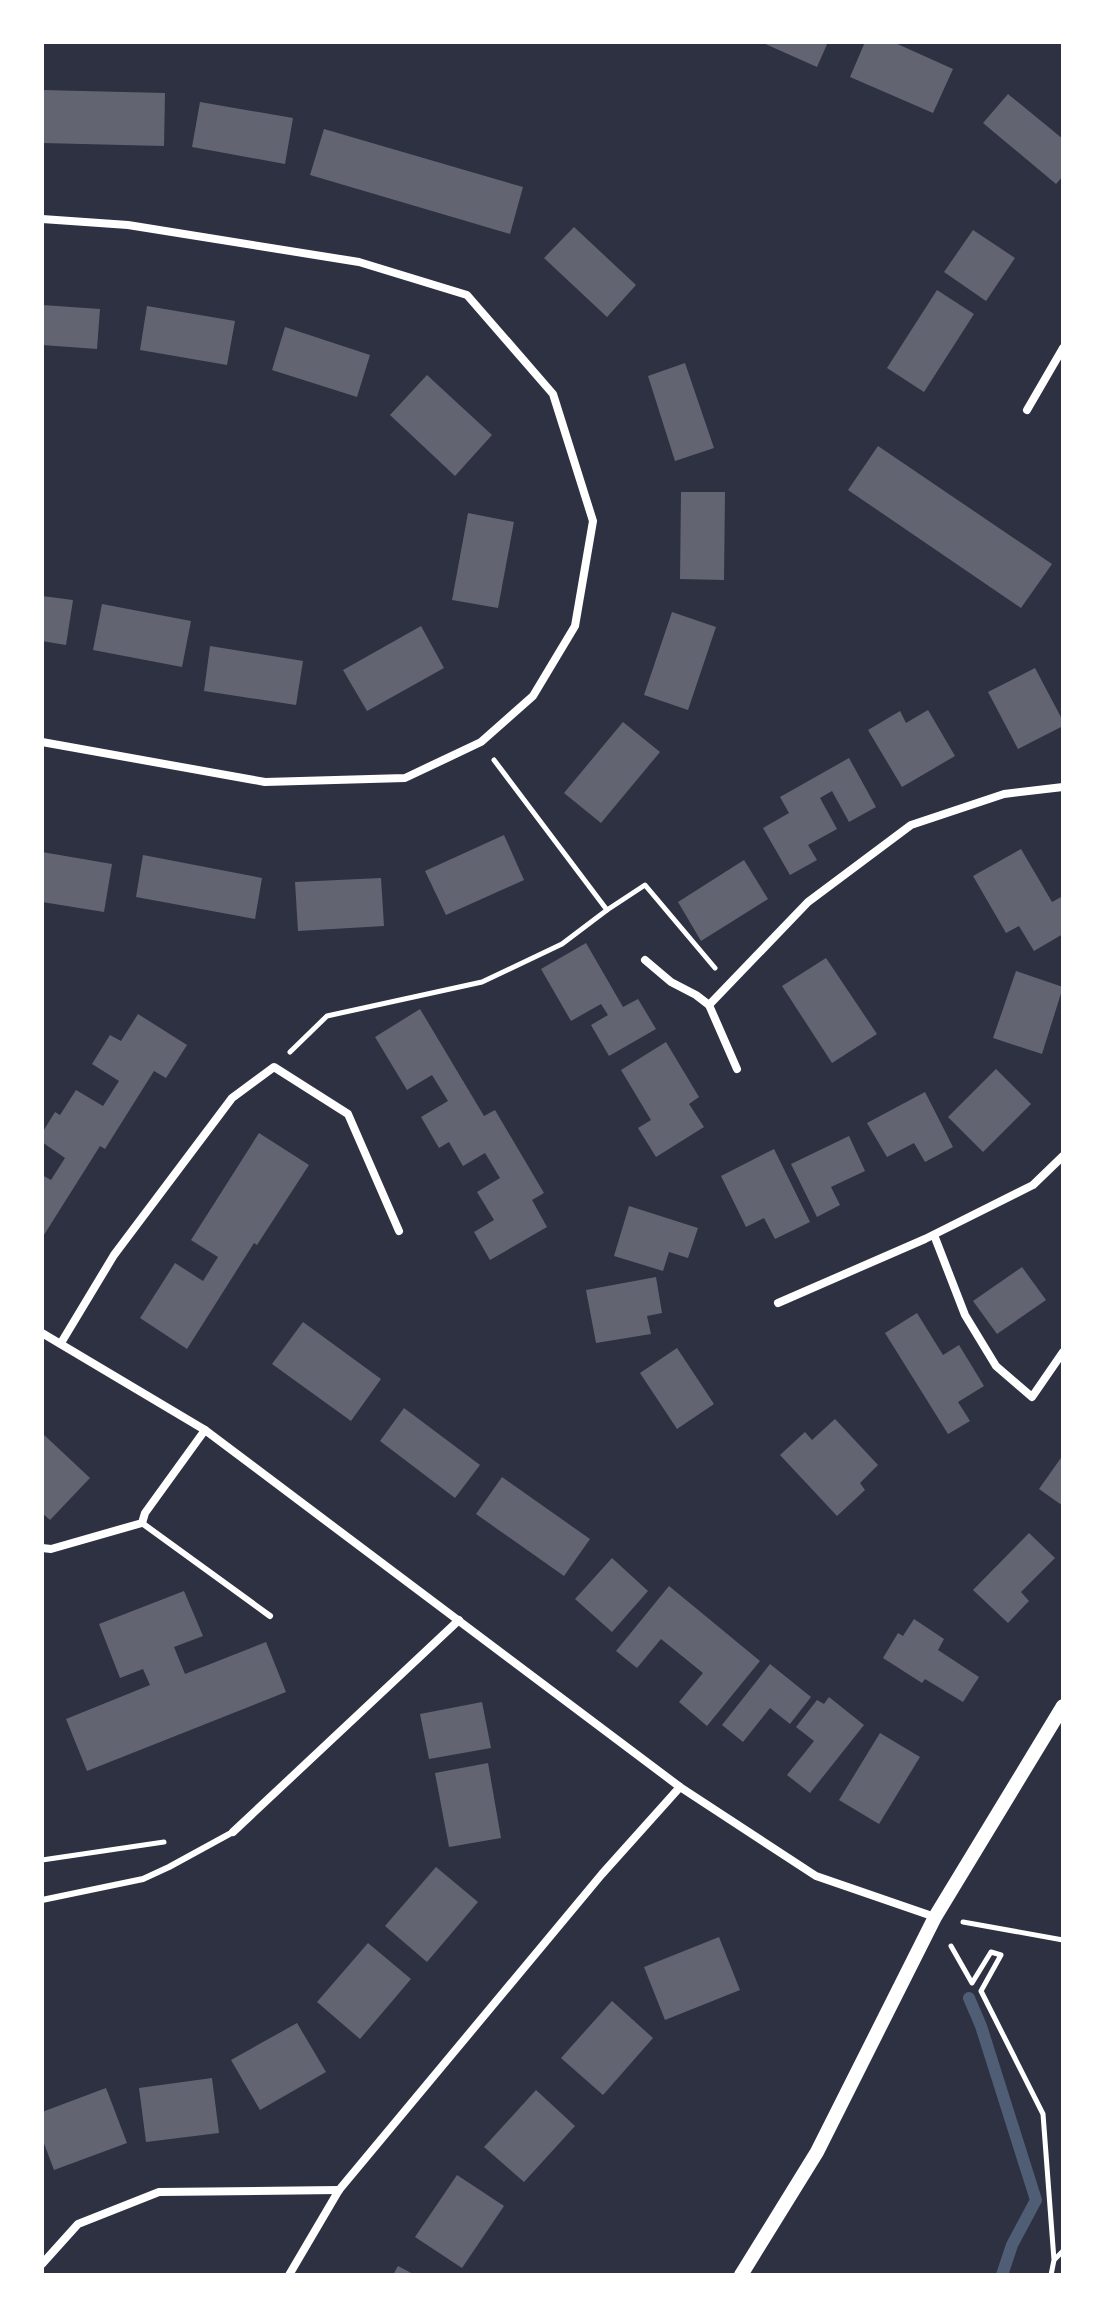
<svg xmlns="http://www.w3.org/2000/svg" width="1105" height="2317" font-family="Rubik,sans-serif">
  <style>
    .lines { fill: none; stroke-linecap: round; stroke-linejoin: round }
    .stream { stroke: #4f5d75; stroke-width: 12 }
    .building { fill: #626471 }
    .path { stroke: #fff; stroke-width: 5 }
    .service { stroke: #fff; stroke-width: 6 }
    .minor { stroke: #fff; stroke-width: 8 }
    .tertiary { stroke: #fff; stroke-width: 14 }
  </style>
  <rect width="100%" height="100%" fill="#2d3142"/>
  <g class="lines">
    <polyline class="stream" points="969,1998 981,2026 1036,2200 1012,2245 1002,2275"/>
  </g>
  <g class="building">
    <polygon points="761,42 828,42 817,67"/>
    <polygon points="865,42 893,42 953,69 933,113 850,77"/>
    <polygon points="42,90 165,93 164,146 42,143"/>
    <polygon points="1008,94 1063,139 1063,176 1056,184 983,123"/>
    <polygon points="200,102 293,118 285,164 192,147"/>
    <polygon points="324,129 523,187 510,234 310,175"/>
    <polygon points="574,227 636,285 607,317 544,258"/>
    <polygon points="973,230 1015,258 986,301 944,272"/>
    <polygon points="937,290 974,314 924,392 887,368"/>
    <polygon points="42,305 100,309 97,349 42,345"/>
    <polygon points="147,306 235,321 227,365 140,350"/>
    <polygon points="285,327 370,355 357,397 272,370"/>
    <polygon points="685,363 714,448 675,461 648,376"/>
    <polygon points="427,375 492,435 455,476 390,415"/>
    <polygon points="878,446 1052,564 1021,608 848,490"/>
    <polygon points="681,492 725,492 724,580 680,579"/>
    <polygon points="468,513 514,522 498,608 452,600"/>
    <polygon points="42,596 73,600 66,645 42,641"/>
    <polygon points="102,604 191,621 182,667 93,650"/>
    <polygon points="672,612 716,627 688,710 644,695"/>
    <polygon points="421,626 444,668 367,711 343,670"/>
    <polygon points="210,646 303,661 296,705 204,691"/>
    <polygon points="1035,668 1063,721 1063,726 1018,749 988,692"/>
    <polygon points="928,710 955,756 902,787 868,730 900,711 906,723"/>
    <polygon points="623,722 660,752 601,823 564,793"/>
    <polygon points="849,758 876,807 849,822 832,791 820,798 837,829 808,845 817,860 790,875 763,828 789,813 780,797"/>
    <polygon points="504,835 524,880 446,915 425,871"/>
    <polygon points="1021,849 1052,902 1063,896 1063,934 1034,951 1019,926 1006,933 973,876"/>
    <polygon points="42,852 112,864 104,912 42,902"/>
    <polygon points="143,855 262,878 255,919 136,897"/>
    <polygon points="744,860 768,899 701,941 678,902"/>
    <polygon points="381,878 384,926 298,931 295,882"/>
    <polygon points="586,943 623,1007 638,999 656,1029 609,1056 591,1025 608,1015 601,1004 571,1021 541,969"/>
    <polygon points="826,958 877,1034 832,1063 782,986"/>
    <polygon points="1016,971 1063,987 1042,1054 993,1038"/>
    <polygon points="420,1009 484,1116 495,1110 544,1193 532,1200 547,1227 490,1260 474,1232 494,1220 477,1192 500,1178 485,1153 463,1166 449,1142 439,1148 421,1117 448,1101 432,1075 407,1090 375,1037"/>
    <polygon points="138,1014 187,1045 166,1078 154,1071 105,1149 100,1146 42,1238 42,1175 51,1180 65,1158 42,1142 42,1133 55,1112 60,1115 76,1090 103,1106 119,1081 92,1064 110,1035 121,1041"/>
    <polygon points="666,1042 699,1097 689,1104 704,1127 656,1157 638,1128 651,1120 621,1070"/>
    <polygon points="996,1069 1031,1104 983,1152 948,1117"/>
    <polygon points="925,1092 953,1147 925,1162 914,1143 887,1157 867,1123"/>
    <polygon points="259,1133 309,1165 257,1245 254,1243 187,1349 140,1318 175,1263 203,1281 218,1257 191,1240"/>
    <polygon points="849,1136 865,1171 831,1187 840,1205 817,1217 791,1164"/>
    <polygon points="774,1149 810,1222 775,1239 764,1218 746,1227 721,1176"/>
    <polygon points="629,1206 698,1228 688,1258 669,1252 663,1271 614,1256"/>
    <polygon points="1022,1267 1046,1300 997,1334 973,1301"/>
    <polygon points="656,1277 662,1313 647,1316 651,1334 596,1343 586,1290"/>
    <polygon points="917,1313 943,1355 959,1345 984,1386 958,1402 970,1421 948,1434 885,1333"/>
    <polygon points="303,1322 381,1379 351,1421 272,1364"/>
    <polygon points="677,1348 714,1404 677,1429 640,1373"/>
    <polygon points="404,1408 480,1465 455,1498 380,1441"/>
    <polygon points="835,1419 878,1465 860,1483 865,1490 837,1516 780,1455 805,1432 812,1440"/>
    <polygon points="42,1433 90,1478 50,1520 42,1513"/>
    <polygon points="1063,1455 1063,1506 1039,1489"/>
    <polygon points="502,1477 590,1539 564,1576 476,1514"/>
    <polygon points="1029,1533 1055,1558 1021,1592 1029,1601 1008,1623 973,1590"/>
    <polygon points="612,1558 648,1591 612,1632 575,1599"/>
    <polygon points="669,1586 760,1661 707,1726 679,1702 703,1673 661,1639 637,1668 616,1651"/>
    <polygon points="184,1591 203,1636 174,1647 185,1674 266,1642 286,1692 87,1771 66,1719 150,1685 143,1669 120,1678 99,1624"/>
    <polygon points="914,1619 944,1639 938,1650 979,1677 963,1702 925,1679 922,1683 883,1658 898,1633 903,1636"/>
    <polygon points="770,1664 811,1697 790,1724 770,1708 743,1742 722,1725"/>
    <polygon points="829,1697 864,1725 810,1793 787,1775 814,1741 796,1727 817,1700 824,1704"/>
    <polygon points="482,1702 491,1748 429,1759 420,1714"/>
    <polygon points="880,1733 920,1757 879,1824 839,1800"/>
    <polygon points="488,1763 501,1838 449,1847 435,1773"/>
    <polygon points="436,1867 478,1902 427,1962 385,1926"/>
    <polygon points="719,1937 740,1990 665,2020 644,1967"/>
    <polygon points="368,1943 411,1979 360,2039 317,2002"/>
    <polygon points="612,2001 653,2038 603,2095 561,2058"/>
    <polygon points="297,2023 326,2072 260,2110 231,2060"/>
    <polygon points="212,2078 219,2133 146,2142 139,2088"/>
    <polygon points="106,2088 127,2143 54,2170 42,2138 42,2112"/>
    <polygon points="536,2090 575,2126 524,2182 484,2147"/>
    <polygon points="457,2175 504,2206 462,2268 415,2237"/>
    <polygon points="398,2266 415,2275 393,2275"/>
  </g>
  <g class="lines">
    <g class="path">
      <polyline points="494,760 607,910 645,885 715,968"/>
      <polyline points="290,1052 327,1016 482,982 562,944 607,910"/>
      <polyline points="42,1860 164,1842"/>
      <polyline points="963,1922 1063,1940"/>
      <polyline points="951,1946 972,1983 991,1952 1001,1955 981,1991 1043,2114 1054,2260 1051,2275"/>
      <polyline points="1055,2259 1063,2251"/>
    </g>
    <g class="service">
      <polyline points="142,1523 270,1616"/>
      <polyline points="42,1900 143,1879 169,1867 233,1832"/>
    </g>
    <g class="minor">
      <polyline points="42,219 128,225 359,262 467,295 553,394 593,521 575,626 533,696 481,742 405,778 265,782 42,742"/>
      <polyline points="1027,410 1063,348"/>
      <polyline points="645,960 671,982 696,995 709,1005 737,1069"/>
      <polyline points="709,1005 808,902 911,825 1004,794 1063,787"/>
      <polyline points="934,1235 965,1315 996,1366 1032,1397 1063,1352"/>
      <polyline points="778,1303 925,1239 1033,1185 1063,1156"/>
      <polyline points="42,1333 205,1430 680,1787 816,1876 935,1917"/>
      <polyline points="61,1343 114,1255 232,1098 274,1067 348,1114 399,1231"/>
      <polyline points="42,1548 51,1549 142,1523 145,1513 205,1430"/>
      <polyline points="233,1832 459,1620"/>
      <polyline points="42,2264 78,2224 159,2192 339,2190"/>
      <polyline points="289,2275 339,2190 602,1874 680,1787"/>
    </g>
    <polyline class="tertiary" points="741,2275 817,2152 935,1917 1063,1706"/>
  </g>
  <rect width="1105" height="2317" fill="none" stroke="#ffffff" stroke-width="88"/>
</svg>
